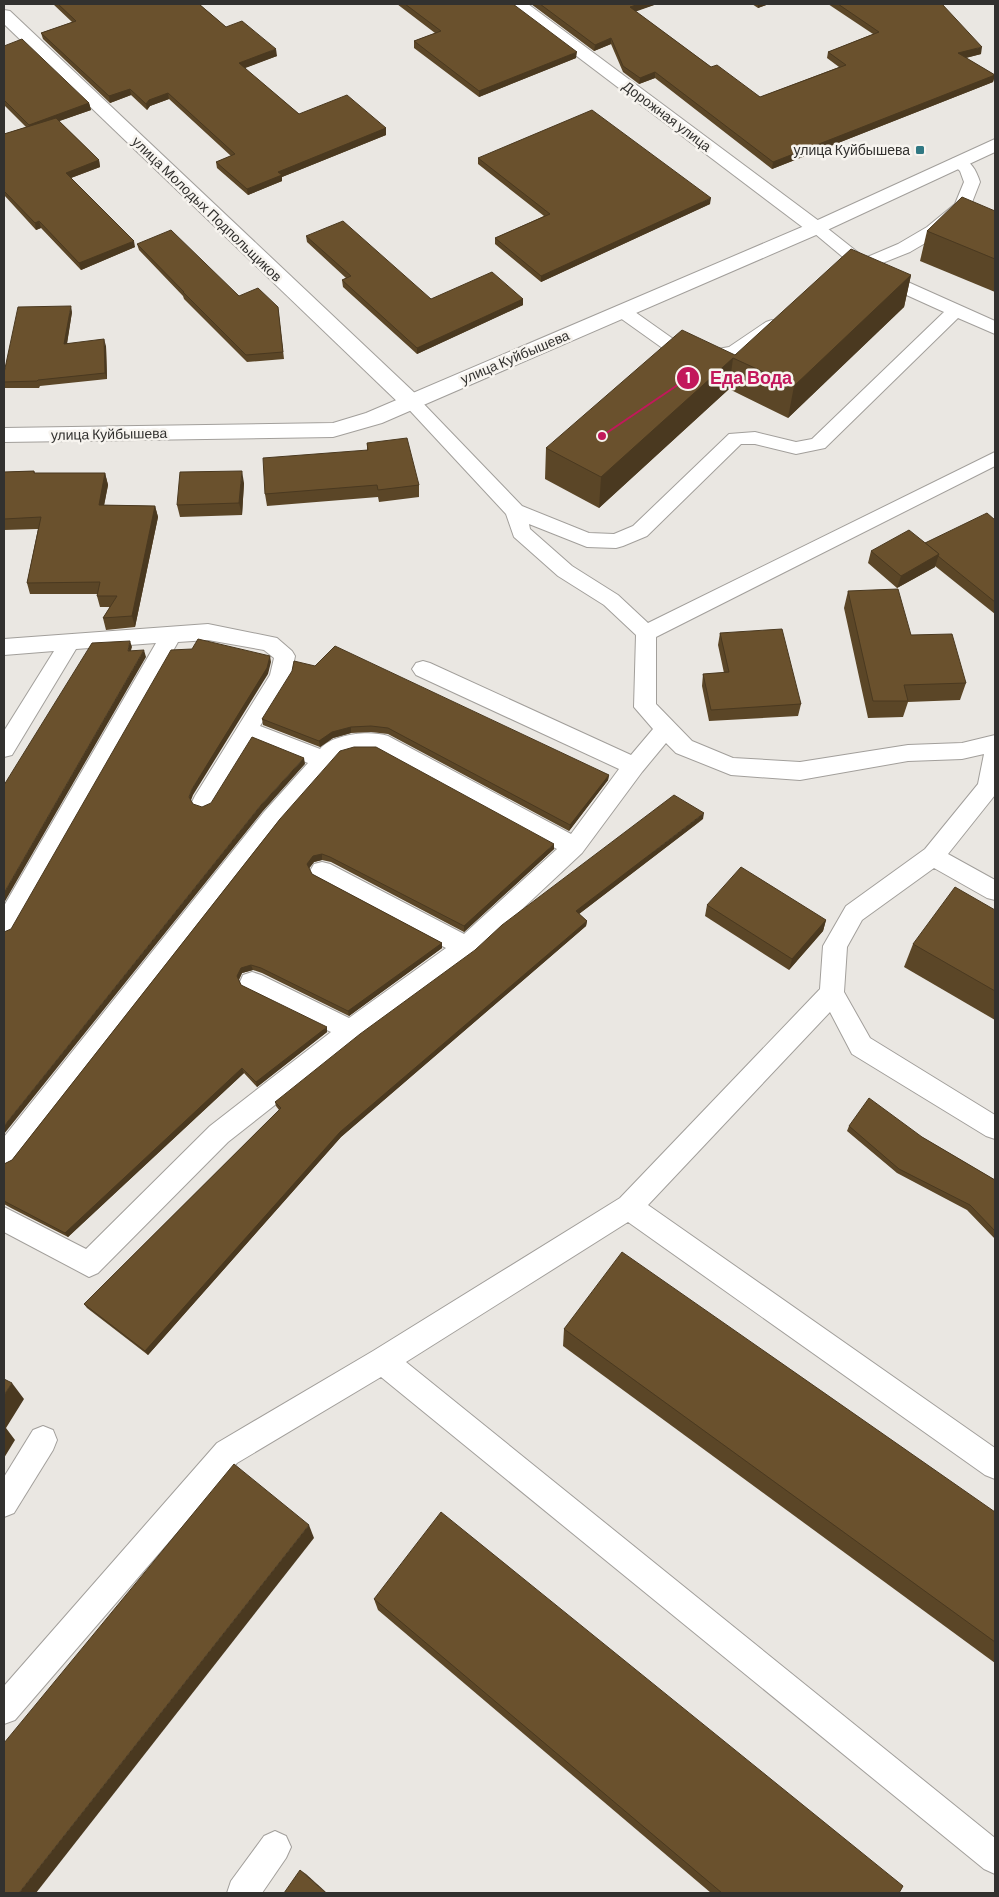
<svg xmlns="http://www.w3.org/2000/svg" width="999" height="1897" font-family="Barlow,sans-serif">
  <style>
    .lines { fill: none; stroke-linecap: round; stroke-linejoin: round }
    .service-casing { stroke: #a29f9b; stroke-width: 2 }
    .minor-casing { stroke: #a29f9b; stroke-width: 2 }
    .secondary-casing { stroke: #a29f9b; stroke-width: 2 }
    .service { fill: #fff; fill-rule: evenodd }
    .minor { fill: #fff; fill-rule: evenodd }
    .secondary { fill: #fff; fill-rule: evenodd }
    .wall { fill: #5b4627 }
    .shaded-wall { fill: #4a3920 }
    .building { fill: #6a512d; stroke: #4a3920 }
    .poi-dot { fill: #307883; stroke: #f7f4ef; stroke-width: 2 }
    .labels { text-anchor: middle; stroke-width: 5; stroke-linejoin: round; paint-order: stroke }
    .far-street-label { font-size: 14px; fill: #32312f; stroke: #f7f4ef }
    .far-poi-label { font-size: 14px; fill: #32312f; stroke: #f7f4ef; text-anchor: end }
    .leader { fill: none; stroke: #c2185b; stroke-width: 2 }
    .callout-dot { fill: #c2185b; stroke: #f7f4ef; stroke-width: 2 }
    .mark-label { font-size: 15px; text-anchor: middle; font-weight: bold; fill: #fff }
    .callout-label { font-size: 18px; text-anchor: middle; font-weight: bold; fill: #c2185b; stroke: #f7f4ef; stroke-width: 5; stroke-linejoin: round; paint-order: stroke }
  </style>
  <rect width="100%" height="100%" fill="#eae7e2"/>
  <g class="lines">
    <defs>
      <g id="service">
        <path d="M 958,157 C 971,160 976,170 980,182 L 969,210 L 939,235 L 910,252 L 875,266 L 881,270 L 995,321 L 995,334 L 958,318 L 825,448 L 796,454 L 755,444 L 741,444 L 647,536 L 623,546 L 616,548 L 587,547 L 529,524 L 530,529 L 572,566 L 618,595 L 648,623 L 995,452 L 995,466 L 656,637 L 656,704 L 692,741 L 733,758 L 800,762 L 908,745 L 962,743 L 995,735 L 995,795 L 948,854 L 995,880 L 995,900 L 987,898 L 934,868 L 862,920 L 847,947 L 844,992 L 870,1038 L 995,1115 L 995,1139 L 986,1136 L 852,1054 L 830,1012 L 648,1205 L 995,1448 L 995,1479 L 985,1475 L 628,1222 L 406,1362 L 995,1838 L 995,1874 L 984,1869 L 381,1377 L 237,1463 L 15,1720 L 4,1724 L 4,1686 L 217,1443 L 373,1351 L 620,1198 L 820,989 L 823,946 L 846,906 L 925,849 L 978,784 L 984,754 L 962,759 L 908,761 L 800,780 L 731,775 L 676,753 L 666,743 L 642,772 L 582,853 L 474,954 L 360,1038 L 228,1142 L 98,1273 L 89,1277 L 4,1232 L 4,1207 L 86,1249 L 210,1126 L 331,1032 L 243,989 L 240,982 L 243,975 L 252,972 L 261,975 L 349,1018 L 446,948 L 314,878 L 310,871 L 314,864 L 322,862 L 330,864 L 464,934 L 557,849 L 377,751 L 354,751 L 340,755 L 280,824 L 13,1164 L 4,1168 L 4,1137 L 264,812 L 308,763 L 252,741 L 211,808 L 203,811 L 195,808 L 192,802 L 195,796 L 270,675 L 274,658 L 264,650 L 208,640 L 178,642 L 12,934 L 4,937 L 4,906 L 156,643 L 76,649 L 12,755 L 4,757 L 4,731 L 54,651 L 4,655 L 4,639 L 208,624 L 277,638 L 292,651 L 295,656 L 291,676 L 260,726 L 320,749 C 333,734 369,730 388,736 L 571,834 L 619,769 L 416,675 L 412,669 L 416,663 L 423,661 L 430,663 L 631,755 L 653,729 L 634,707 L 636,635 L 604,605 L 558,576 L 514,537 L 506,514 L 402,402 L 404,398 L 411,396 L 418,398 L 522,506 L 589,533 L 614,534 L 633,526 L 729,434 L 755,432 L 796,442 L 812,439 L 944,312 L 869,278 L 861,271 L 844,277 L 838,276 L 835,272 L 838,268 L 850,263 L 808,228 L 810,224 L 822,224 L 865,258 L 898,244 L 927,227 L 955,204 L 964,182 L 960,171 L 950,162 L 952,159 Z"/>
        <polygon points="622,305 628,307 686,348 707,351 729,347 766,322 772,320 778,322 781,326 778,330 740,356 707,363 675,357 616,315 613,311 616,307"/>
        <polygon points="43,1426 53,1430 57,1440 53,1450 14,1513 4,1517 4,1477 33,1430"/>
        <polygon points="275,1831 286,1836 291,1847 286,1858 262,1893 227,1893 231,1881 264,1836"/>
      </g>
      <g id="minor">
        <polygon points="508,4 528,4 823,224 826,228 823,232 816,234 809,232"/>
        <polygon points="4,10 10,11 419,397 422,402 419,407 411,409 403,407 4,24"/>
      </g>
      <polygon id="secondary" points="995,139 995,152 823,232 382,423 333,437 4,442 4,428 333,423 366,413 809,224"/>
    </defs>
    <use href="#service" class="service-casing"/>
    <use href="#minor" class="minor-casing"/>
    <use href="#secondary" class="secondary-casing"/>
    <use href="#service" class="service"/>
    <use href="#minor" class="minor"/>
    <use href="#secondary" class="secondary"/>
  </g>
  <g class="wall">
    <polygon points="53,4 199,4 226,27 277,56 244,68 299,114 386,128 386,135 282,177 282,181 248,195 217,168 216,162 231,156 169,99 150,106 147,110 131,95 110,103 43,39 41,33 72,22"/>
    <polygon points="397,4 513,4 576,58 479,97 414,48 414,41 435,33"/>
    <polygon points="531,4 657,4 635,11 711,67 760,97 839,67 827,58 828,52 873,34 828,4 942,4 981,54 966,58 995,75 993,82 772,169 655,78 639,84 623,72 611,44 594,51"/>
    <polygon points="752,4 769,4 758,8"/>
    <polygon points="4,46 89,103 91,110 59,121 99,160 100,167 71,178 135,247 81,270 41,228 36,230 4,195 4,134 26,127 4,105"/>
    <polygon points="478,158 710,204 541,282 495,244 495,238 544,216 478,164"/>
    <polygon points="995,211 995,292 920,261 927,231"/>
    <polygon points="306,236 431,299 523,299 523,305 417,354 343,287 342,280 346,278 307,242"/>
    <polygon points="137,244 239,296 278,307 284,359 247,362 184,299 183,296 139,250"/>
    <polygon points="911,275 904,307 788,418 729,389 599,508 545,479 546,448 735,355"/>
    <polygon points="72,312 67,343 106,346 107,379 40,386 39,388 4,388 4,373"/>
    <polygon points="367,443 419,485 419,497 379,502 378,497 267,506 265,494 367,450"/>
    <polygon points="34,471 35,473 105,473 108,485 104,505 155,506 158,517 135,627 106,630 103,618 110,607 100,607 97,596 97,594 30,594 27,583 38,529 4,530 4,472"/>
    <polygon points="244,483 242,515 180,517 177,505"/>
    <polygon points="995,520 995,614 935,566 935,567 897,588 868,563 871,551 925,543"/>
    <polygon points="848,591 911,635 966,683 960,700 908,702 903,717 868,718 844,608"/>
    <polygon points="720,633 801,704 798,716 709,721 702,686 703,674 724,673 718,645"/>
    <polygon points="315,666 609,775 608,780 569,831 388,734 371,732 351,733 333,738 320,747 263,725 262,719"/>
    <polygon points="280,819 554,849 464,932 331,862 322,860 314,862 309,868 312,874 442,943 442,948 349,1016 262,973 253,970 242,973 239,980 241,985 327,1032 257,1087 244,1073 68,1237 11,1208 4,1204 4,1164 12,1160"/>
    <polygon points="703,819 579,914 587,921 586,926 341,1137 148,1355 87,1308 84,1304 279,1110 276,1106 275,1102"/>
    <polygon points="707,905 826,920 823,931 789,970 705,916"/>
    <polygon points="995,910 995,1020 904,967 913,944"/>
    <polygon points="849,1126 922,1137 995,1180 995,1239 967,1210 897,1173 847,1131"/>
    <polygon points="564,1329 995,1512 995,1663 563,1346"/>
    <polygon points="374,1599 899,1893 711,1893 378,1610"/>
  </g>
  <g class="shaded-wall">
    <polygon points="639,4 657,4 629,14 630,7"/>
    <polygon points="758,4 769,4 758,8"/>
    <polygon points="611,38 611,44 594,51 595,45"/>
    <polygon points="982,47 981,54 957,60 958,53"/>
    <polygon points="276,49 277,56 240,70 239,63"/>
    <polygon points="577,52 576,58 479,97 479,91"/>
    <polygon points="655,72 655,78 639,84 640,78"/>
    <polygon points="995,75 993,82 772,169 773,162"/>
    <polygon points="130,89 131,95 110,103 109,96"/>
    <polygon points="168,93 169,99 150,106 147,110 146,104 149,100"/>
    <polygon points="89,103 91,110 31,131 29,125"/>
    <polygon points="386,128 386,135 282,177 282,181 248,195 247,189 278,172"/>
    <polygon points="99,160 100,167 68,179 66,173"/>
    <polygon points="711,198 710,204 541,282 541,276"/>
    <polygon points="39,221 41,228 36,230 35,223"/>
    <polygon points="134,241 135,247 81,270 79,263"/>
    <polygon points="911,275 904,307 788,418 794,386"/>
    <polygon points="523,299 523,305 417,354 417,348"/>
    <polygon points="71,306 72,312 66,350 64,344"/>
    <polygon points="104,339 106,346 107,379 105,373"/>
    <polygon points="733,358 729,389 599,508 601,477"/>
    <polygon points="242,471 244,483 242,515 239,503"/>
    <polygon points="105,473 108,485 102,516 99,505"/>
    <polygon points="155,506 158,517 135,627 132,616"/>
    <polygon points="939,554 935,567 897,588 901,576"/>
    <polygon points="130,641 132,647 129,657 128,651"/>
    <polygon points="144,650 146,657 4,903 4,893"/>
    <polygon points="270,656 271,662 268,674 193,795 190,803 189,797 192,789"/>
    <polygon points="351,727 351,733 333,738 320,747 319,741 332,732"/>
    <polygon points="304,758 305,764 263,811 4,1134 4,1126 261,805"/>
    <polygon points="609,775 608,780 569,831 570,825"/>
    <polygon points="704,813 703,819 575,917 576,911"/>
    <polygon points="554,844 554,849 464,932 464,926"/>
    <polygon points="322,854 322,860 314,862 308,870 307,864 313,856"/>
    <polygon points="826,920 823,931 789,970 792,959"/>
    <polygon points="587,921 586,926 341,1137 148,1355 145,1351 340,1132"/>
    <polygon points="442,943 442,948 349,1016 348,1011"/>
    <polygon points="251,965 253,970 242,973 238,981 237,976 241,968"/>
    <polygon points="327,1027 327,1032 257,1087 256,1082"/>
    <polygon points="242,1068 244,1073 68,1237 65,1233"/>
    <polygon points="12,1383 24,1399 6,1428 15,1440 4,1458 4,1395"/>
    <polygon points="309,1525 314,1538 36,1893 19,1893"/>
    <polygon points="300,1870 306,1874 327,1893 326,1893"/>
  </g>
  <g class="building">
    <polygon points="58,4 199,4 226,27 242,21 276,49 239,63 299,114 347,95 386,128 278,172 282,175 247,189 216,162 235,154 168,93 149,100 146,104 130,89 109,96 41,33 76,21"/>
    <polygon points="405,4 513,4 577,52 479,91 414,41 441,31"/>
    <polygon points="540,4 639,4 630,7 711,67 717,65 760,97 846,65 828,52 879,32 838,4 942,4 982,47 958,53 995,75 773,162 655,72 640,78 623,66 611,38 595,45"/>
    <polygon points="22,39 89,103 29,125 4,100 4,46"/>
    <polygon points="592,110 711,198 541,276 495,238 550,214 478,158"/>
    <polygon points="56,118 99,160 66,173 134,241 79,263 39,221 35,223 4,191 4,134"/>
    <polygon points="962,197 995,211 995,259 927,231"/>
    <polygon points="343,221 431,299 492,272 523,299 417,348 342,280 351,276 306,236"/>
    <polygon points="171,230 239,296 258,288 278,307 283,352 246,355 183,292 184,292 137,244"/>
    <polygon points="851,249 911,275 794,386 733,358 601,477 546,448 682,330 735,355"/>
    <polygon points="71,306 64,344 104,339 105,373 38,380 37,381 4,382 4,373 18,307"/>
    <polygon points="407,438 419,485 378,490 377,485 265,494 263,458 368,450 367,443"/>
    <polygon points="34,471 34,473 105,473 99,505 155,506 132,616 103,618 117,596 97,596 100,582 27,583 41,517 4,519 4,472"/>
    <polygon points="242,471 239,503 177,505 180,472"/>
    <polygon points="987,513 995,520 995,602 938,556 939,554 925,543"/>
    <polygon points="909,530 939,554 901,576 871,551"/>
    <polygon points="898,589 911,635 952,634 966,683 904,685 908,701 873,701 848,591"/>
    <polygon points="782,629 801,704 711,710 703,674 729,672 720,633"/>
    <polygon points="198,639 270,656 267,668 192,789 189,797 193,804 202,807 211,803 252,737 304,758 261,805 4,1126 4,932 11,929 171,650 192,649"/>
    <polygon points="130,641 128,651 144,650 4,893 4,785 92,643"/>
    <polygon points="335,646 609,775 570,825 388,728 371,726 351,727 332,732 319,741 262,719 292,671 294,661 315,666"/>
    <polygon points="354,747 376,747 554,844 464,926 330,857 322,854 313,856 307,864 312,874 442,943 348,1011 261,968 251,965 241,968 237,976 241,985 327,1027 256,1082 242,1068 65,1233 4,1201 4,1164 12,1160 280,819 340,751"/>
    <polygon points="674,795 704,813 576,911 587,921 340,1132 145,1351 84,1304 281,1108 275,1102 360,1034 475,950 502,925"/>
    <polygon points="741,867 826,920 792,959 707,905"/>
    <polygon points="955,887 995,910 995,991 913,944"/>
    <polygon points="869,1098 922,1137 995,1180 995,1231 970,1205 899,1169 849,1126"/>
    <polygon points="622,1252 995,1512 995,1642 564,1329"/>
    <polygon points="4,1379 12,1383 4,1395"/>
    <polygon points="234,1464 309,1525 19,1893 4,1893 4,1743"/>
    <polygon points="441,1512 903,1886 899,1893 722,1893 374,1599"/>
    <polygon points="300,1870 326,1893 284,1893"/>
  </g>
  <rect class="poi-dot" x="915" y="145" width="10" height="10" rx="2.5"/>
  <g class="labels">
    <g class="far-street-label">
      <text transform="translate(667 116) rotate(37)" y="5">Дорожная улица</text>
      <text transform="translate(207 209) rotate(44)" y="5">улица Молодых Подпольщиков</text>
      <text transform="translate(515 357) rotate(-23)" y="5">улица Куйбышева</text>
      <text transform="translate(109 434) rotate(-1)" y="5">улица Куйбышева</text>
    </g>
    <g class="far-poi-label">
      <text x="910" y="155">улица Куйбышева</text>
    </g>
  </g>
  <path class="leader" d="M602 436L688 378"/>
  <g class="callout-dot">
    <circle cx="602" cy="436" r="5"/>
    <circle cx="688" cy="378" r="12"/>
  </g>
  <g class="mark-label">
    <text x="688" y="383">1</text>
  </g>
  <g class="callout-label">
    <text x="751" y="384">Еда Вода</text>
  </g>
  <rect width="999" height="1897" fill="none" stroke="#32312f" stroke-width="10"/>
</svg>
